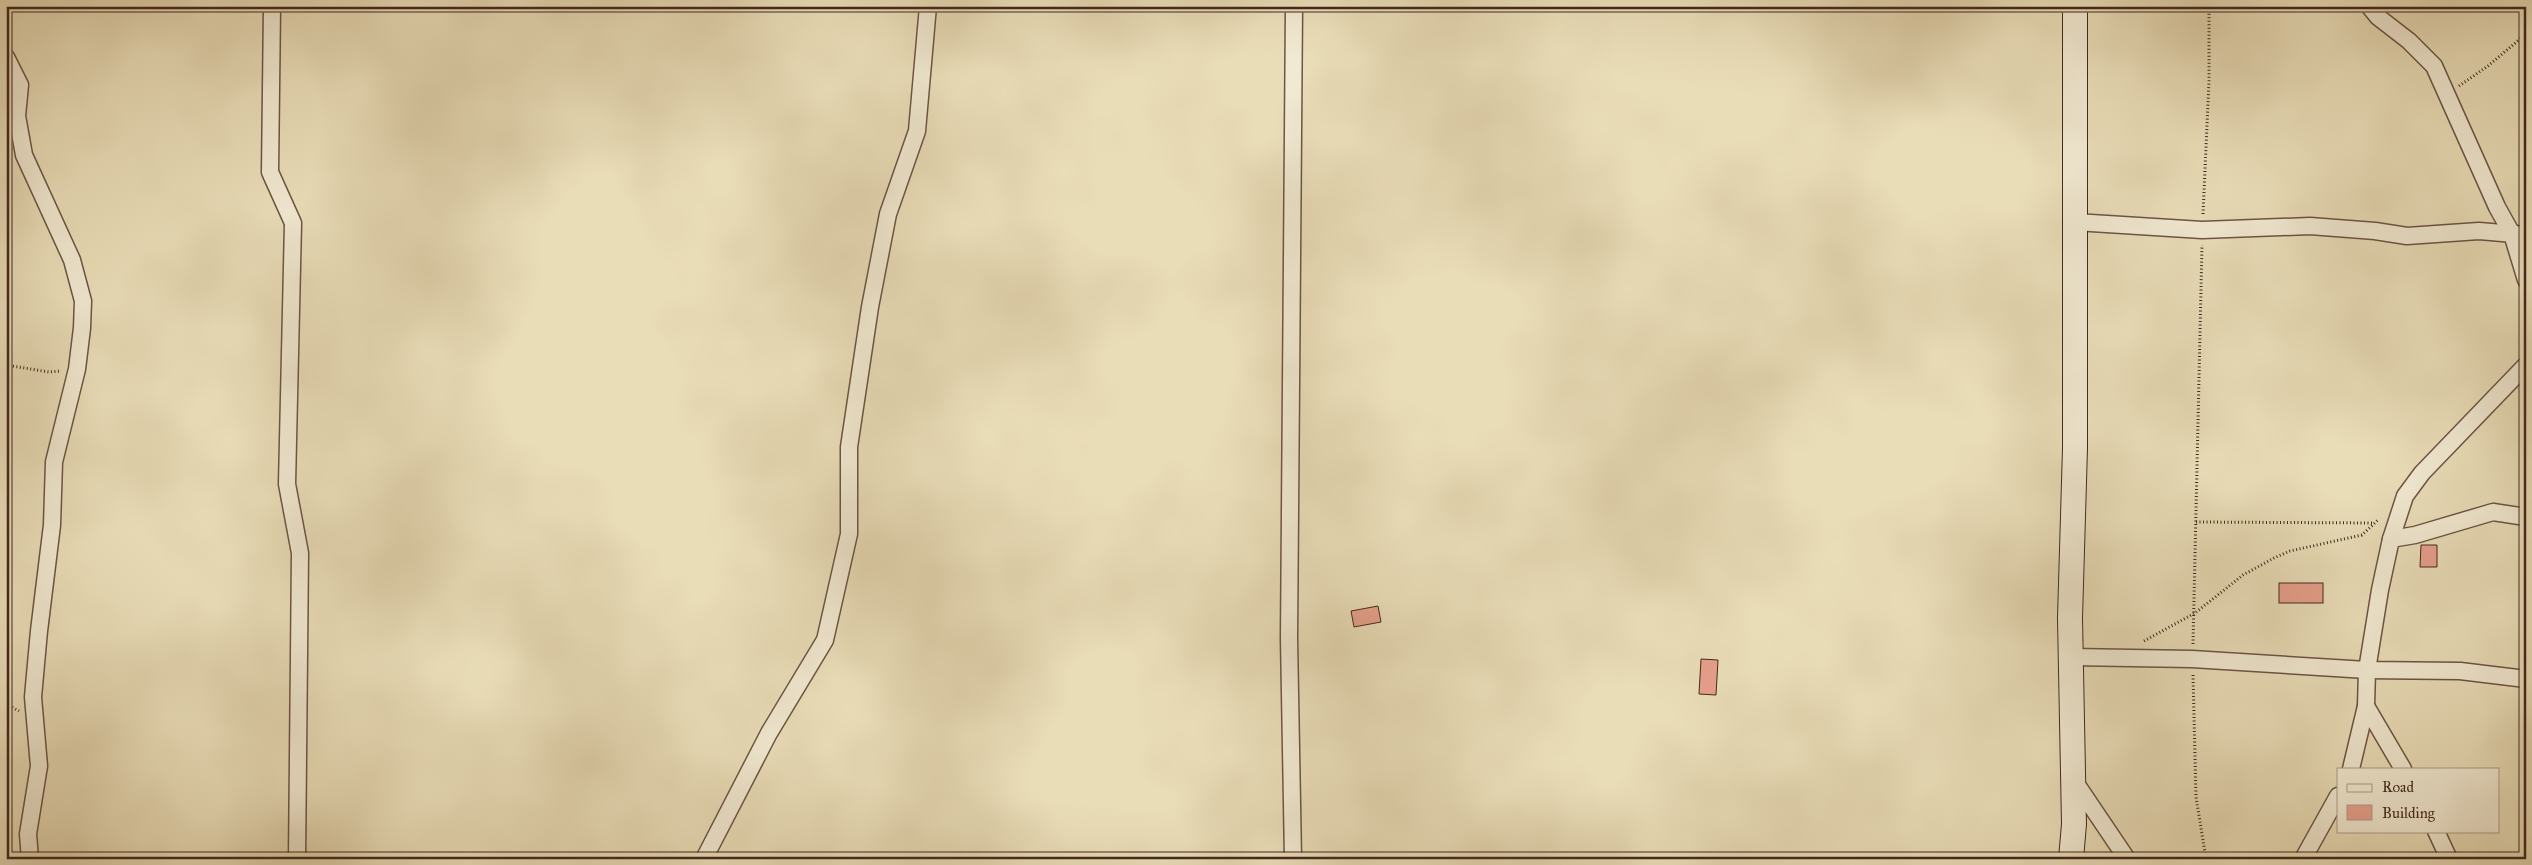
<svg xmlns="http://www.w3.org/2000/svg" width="2532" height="865" font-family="'IM FELL Great Primer',serif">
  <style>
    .building { fill: #e7a08d; stroke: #42281e }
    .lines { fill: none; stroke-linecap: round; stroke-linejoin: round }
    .street-casing { stroke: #6c5544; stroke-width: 19 }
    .secondary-casing { stroke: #42281e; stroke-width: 26 }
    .path { stroke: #42281e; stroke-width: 3; stroke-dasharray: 1 2.5; stroke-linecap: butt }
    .street { stroke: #f1e9d1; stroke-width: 16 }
    .secondary { stroke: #f1e9d1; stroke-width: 24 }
  </style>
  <rect width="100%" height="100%" fill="#e9ddb8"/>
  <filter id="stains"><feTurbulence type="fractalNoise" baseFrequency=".004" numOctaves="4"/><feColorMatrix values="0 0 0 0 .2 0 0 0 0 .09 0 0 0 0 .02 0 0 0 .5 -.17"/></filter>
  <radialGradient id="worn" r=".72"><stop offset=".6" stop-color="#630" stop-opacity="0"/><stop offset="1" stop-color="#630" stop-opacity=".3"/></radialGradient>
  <g class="building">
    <polygon points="2421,545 2437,545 2437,567 2420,567"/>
    <rect x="2279" y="583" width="44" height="20"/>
    <polygon points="1378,606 1381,622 1354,627 1351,611"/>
    <polygon points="1701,659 1718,660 1716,695 1699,694"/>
  </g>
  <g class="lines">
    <defs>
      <g id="street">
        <polyline points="272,6 270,172 293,223 287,484 300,553 297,859"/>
        <polyline points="2369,6 2378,17 2409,41 2434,66 2497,207 2512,234 2526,280"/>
        <polyline points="6,57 20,85 17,116 24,155 72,260 83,301 82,328 77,369 54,462 52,525 39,631 33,697 39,766 28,834 30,859"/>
        <polyline points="2075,222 2202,230 2310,226 2375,231 2407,236 2479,231 2526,235"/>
        <polyline points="2391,539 2415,535 2493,512 2526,517"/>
        <polyline points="2071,657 2192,659 2367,670 2460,671 2526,679"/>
        <polyline points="2366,706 2403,769"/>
        <polyline points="2351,769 2366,706 2367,670 2380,590 2391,539 2405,496 2422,473 2526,365"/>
        <polyline points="2073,779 2127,859"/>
        <polyline points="2436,831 2449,859"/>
        <polyline points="704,859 769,733 825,640 849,534 849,447 870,307 888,214 917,131 928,6"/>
        <polyline points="1293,859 1289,638 1294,6"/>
        <polyline points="2303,859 2338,796"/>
      </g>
      <polyline id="secondary" points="2071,859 2074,824 2070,618 2075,448 2075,6"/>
    </defs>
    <use href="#street" class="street-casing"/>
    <use href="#secondary" class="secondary-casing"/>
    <g class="path">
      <polyline points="2459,86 2488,66 2526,34"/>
      <polyline points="2203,214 2209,81 2209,6"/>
      <polyline points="6,365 49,372 61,371"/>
      <polyline points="2196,522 2374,523"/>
      <polyline points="2144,641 2195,613 2243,575 2274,558 2290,551 2362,535 2379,519"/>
      <polyline points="2193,644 2202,245"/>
      <polyline points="2193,675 2196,797 2206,859"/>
      <polyline points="6,704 19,711"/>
    </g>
    <use href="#street" class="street"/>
    <use href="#secondary" class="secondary"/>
  </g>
  <rect width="2532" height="865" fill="none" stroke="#e9ddb8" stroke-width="25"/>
  <rect x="8" y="8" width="2517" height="850" fill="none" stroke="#42281e" stroke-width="2.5"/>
  <rect x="12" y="12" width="2507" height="840" fill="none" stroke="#42281e"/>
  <rect x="2337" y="768" width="162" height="65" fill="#f1e9d1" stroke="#ab9c89"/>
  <rect x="2347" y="784" width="25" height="8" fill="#f1e9d1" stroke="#ab9c89"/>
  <text x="2382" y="792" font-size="15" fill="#42281e">Road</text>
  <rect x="2347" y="805" width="25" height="15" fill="#e7a08d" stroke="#ab9c89"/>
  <text x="2382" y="818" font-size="15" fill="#42281e">Building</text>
  <rect width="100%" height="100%" filter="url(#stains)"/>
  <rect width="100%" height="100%" fill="url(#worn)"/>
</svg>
